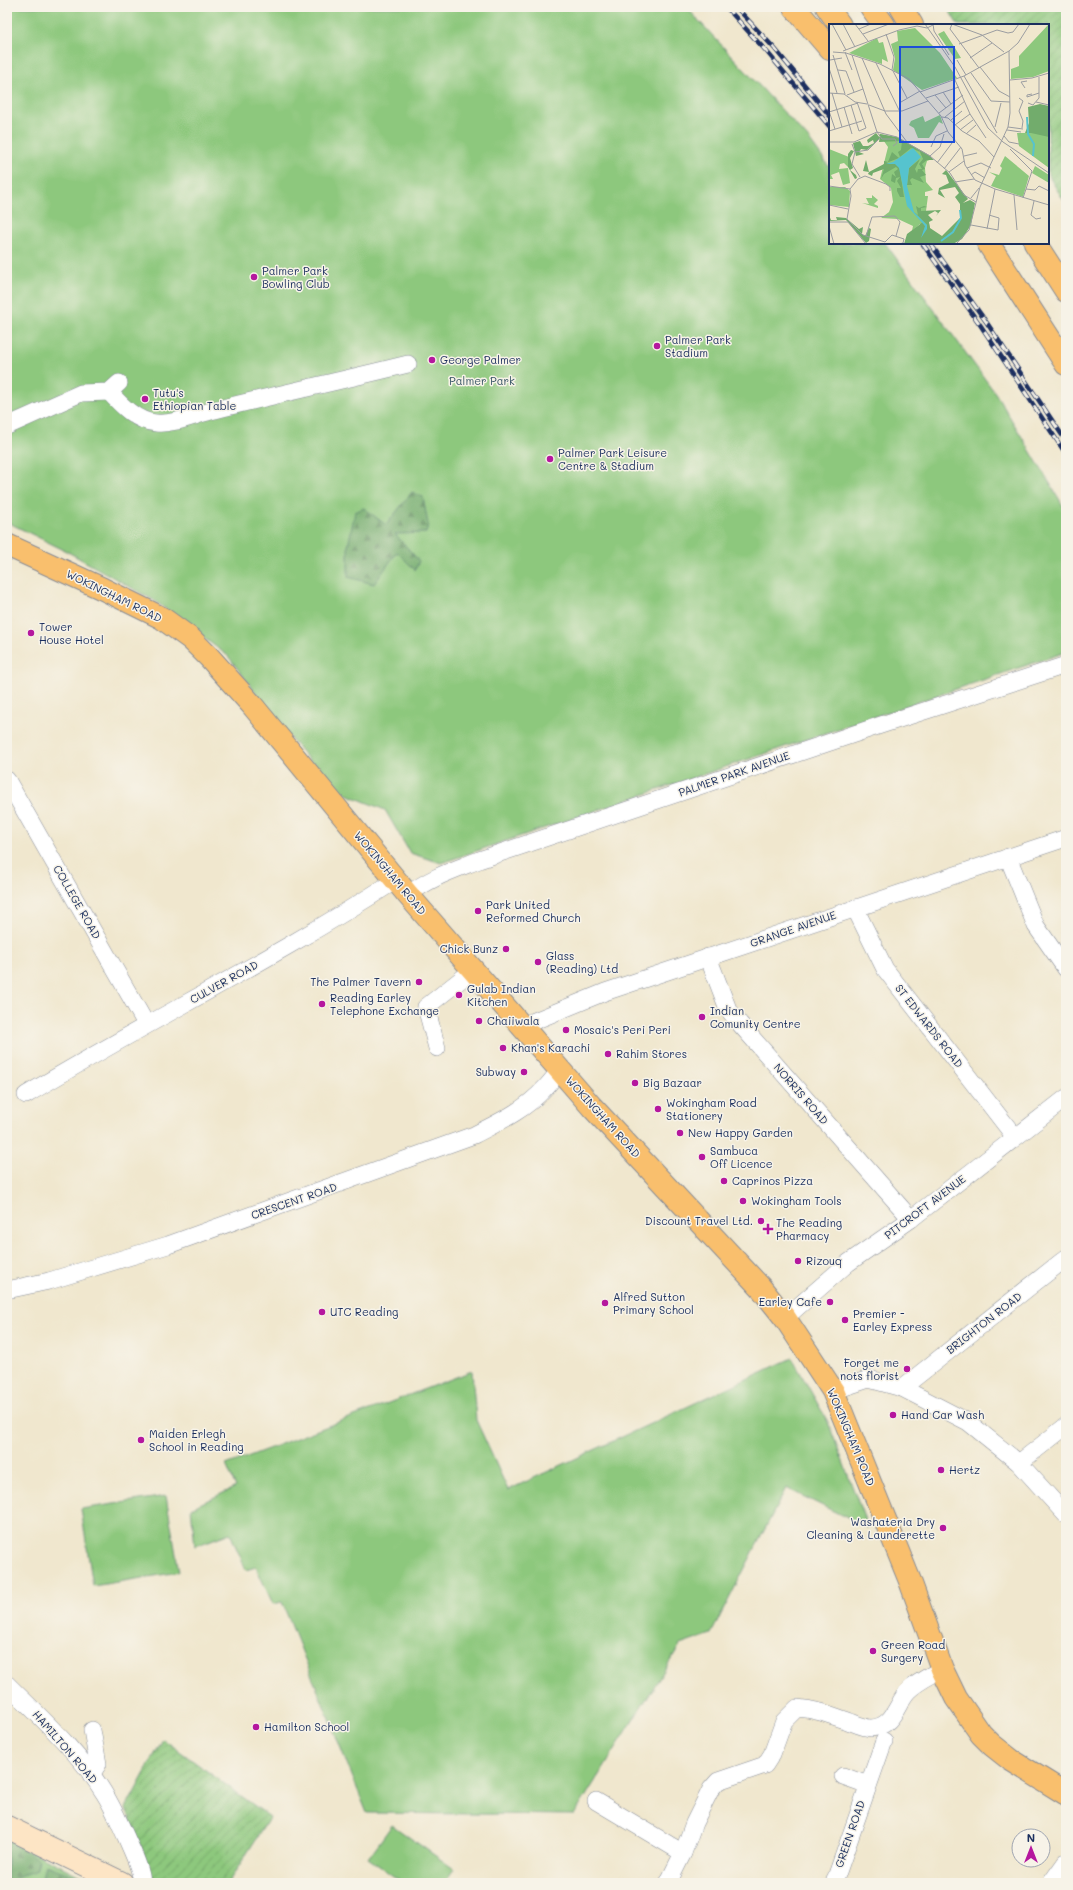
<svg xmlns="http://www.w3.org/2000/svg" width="1073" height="1890" font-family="Mali,sans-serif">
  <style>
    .green { fill: #8dc87d; stroke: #547c6e }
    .forest { fill: url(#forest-firs); stroke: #466e65 }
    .garden { fill: url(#garden-furrows); stroke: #547c6e }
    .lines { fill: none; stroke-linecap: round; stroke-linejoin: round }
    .street-casing { stroke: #868b96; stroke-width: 18 }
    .secondary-casing { stroke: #868b96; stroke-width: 24 }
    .primary-casing { stroke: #868b96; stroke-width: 24 }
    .street { stroke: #fff; stroke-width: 17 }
    .secondary { stroke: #fde5c5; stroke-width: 22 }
    .primary { stroke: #f9bf6d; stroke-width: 22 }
    .rail-casing { stroke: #1b2f5e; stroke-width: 4.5 }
    .rail { stroke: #f7f3e8; stroke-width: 3; stroke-dasharray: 9; stroke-linecap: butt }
    .poi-dot { fill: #b5179e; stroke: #f7f3e8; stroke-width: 1.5 }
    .labels { text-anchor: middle; stroke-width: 3; stroke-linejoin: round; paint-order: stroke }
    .poi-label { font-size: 11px; fill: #1b2f5e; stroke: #f7f3e8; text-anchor: start }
    .park-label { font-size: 11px; fill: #385566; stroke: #f7f3e8 }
    .street-label { font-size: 11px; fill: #1b2f5e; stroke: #f7f3e8 }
    .inset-river { fill: none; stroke: #56c3ce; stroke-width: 2 }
    .inset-road { fill: none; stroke: #9b9da1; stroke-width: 1 }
    .view { fill: #1d4ed8; fill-opacity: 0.15; stroke: #1d4ed8; stroke-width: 2 }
    .inset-edge { fill: none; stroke: #1b2f5e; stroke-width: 2 }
  </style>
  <defs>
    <pattern id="forest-firs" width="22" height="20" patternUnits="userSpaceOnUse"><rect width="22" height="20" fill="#72ac6c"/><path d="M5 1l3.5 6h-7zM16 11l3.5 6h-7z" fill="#5d8c5c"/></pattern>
    <pattern id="garden-furrows" width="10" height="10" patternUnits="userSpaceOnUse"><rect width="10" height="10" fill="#8dc87d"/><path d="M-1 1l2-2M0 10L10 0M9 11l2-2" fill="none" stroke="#72a36a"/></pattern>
  </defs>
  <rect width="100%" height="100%" fill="#f7f3e8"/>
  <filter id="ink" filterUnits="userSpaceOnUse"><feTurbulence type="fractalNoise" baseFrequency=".025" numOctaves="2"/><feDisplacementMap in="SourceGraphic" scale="8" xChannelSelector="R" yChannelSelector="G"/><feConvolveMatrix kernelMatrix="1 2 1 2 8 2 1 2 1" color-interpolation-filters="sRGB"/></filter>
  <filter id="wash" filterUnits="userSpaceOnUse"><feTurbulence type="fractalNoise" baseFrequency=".012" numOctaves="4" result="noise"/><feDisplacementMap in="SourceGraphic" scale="16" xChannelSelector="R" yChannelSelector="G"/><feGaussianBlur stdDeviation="0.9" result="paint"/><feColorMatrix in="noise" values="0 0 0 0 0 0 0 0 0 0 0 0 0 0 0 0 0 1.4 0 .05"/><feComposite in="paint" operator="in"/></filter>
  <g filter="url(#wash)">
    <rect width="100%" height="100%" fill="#f0e7ce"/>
    <g class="green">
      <polygon points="7,7 686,7 808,138 830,168 830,243 885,243 996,394 1058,497 1066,511 1066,652 441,863 410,853 385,810 334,789 290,738 228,656 155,601 68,552 7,522"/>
      <polygon points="792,1358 828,1422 868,1528 786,1488 711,1634 680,1645 574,1815 367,1813 282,1602 273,1604 256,1567 246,1570 230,1533 195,1546 191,1508 236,1487 226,1465 472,1371 476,1420 508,1490"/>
      <polygon points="166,1496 179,1572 93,1586 81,1509"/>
      <polygon points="392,1825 454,1869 444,1883 403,1883 368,1858"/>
      <polygon points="7,1839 94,1883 7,1883"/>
    </g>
    <g class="forest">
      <polygon points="412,492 423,497 428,524 426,533 395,534 419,561 415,570 397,552 374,584 348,577 348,546 355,512 364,508 386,525"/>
      <polygon points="7,1838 39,1860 36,1871 21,1875 11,1883 7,1883"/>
      <polygon points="45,1865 94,1883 43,1883 42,1878"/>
    </g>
    <g class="garden">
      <polygon points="947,7 1066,7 1066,204 1048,175 1048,25 958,25"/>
      <polygon points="163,1739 270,1817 228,1883 155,1883 126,1808"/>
    </g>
  </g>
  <g filter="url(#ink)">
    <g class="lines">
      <defs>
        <g id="street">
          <path d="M 109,392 C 121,405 137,422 156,423 C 174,425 197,414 215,410 C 279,394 344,380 408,364"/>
          <polyline points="7,426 81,393 109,392 119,383"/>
          <polyline points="7,780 146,1024"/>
          <polyline points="1008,857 1036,926 1066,969"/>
          <path d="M 408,895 C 429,878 454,870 479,860 L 881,725 L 1066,665"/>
          <polyline points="855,908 885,969 1015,1137"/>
          <polyline points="708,957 728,1009 740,1024 911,1219"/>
          <polyline points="522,1026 605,992 1066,838"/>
          <polyline points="437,1048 426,1007 473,970"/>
          <path d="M 26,1095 C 148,1021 276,958 396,880"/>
          <path d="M 7,1290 L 49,1281 L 168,1245 L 474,1135 C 499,1122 525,1110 544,1089 C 550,1083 555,1076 560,1070"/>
          <polyline points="785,1318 848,1263 911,1219 1066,1098"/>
          <polyline points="902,1388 1066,1258"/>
          <polyline points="833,1391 869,1379 902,1388 968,1422 1019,1463 1066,1515"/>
          <polyline points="1019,1463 1066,1426"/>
          <path d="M 7,1684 C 41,1718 79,1752 104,1793 C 113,1807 119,1822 126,1837 C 132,1851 141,1868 142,1883"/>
          <polyline points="91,1775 98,1764 92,1730"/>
          <polyline points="843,1776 868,1785"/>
          <polyline points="596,1801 683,1853"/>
          <path d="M 668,1883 L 683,1853 L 694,1823 L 711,1789 L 718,1781 L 765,1765 L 772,1754 L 784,1721 L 797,1708 C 814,1709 828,1714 845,1720 C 852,1722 863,1728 871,1728 C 894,1727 896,1704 908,1691 C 918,1681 930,1676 942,1669"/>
          <polyline points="834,1883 884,1741"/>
          <polyline points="1051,1883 1066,1862"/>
        </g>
        <polyline id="secondary" points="7,1827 122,1883"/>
        <g id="primary">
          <polyline points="794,7 830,49"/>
          <polyline points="827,7 840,25"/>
          <polyline points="871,7 884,25"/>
          <polyline points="901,7 912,25"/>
          <polyline points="988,243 1066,364"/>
          <polyline points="1035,243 1066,291"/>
          <polyline points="7,545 103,589 162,618 191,639 209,657 252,705 408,895 592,1107 761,1288 785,1318 833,1391 910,1581 942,1669 956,1698 981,1734 992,1745 1011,1760 1066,1794"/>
        </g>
      </defs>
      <use href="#street" class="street-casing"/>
      <use href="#secondary" class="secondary-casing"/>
      <use href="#primary" class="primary-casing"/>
      <use href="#street" class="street"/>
      <use href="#secondary" class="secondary"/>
      <use href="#primary" class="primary"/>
      <defs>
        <g id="rail">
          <polyline points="726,7 767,52 830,127"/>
          <polyline points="736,7 775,49 830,116"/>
          <polyline points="922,243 981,326 1066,454"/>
          <polyline points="930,243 987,323 1066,441"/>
        </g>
      </defs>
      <use href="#rail" class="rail-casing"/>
      <use href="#rail" class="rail"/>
    </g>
  </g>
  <g class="poi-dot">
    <circle cx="254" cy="277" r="4"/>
    <circle cx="657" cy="346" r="4"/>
    <circle cx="432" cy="360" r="4"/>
    <circle cx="145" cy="399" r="4"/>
    <circle cx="550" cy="459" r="4"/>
    <circle cx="31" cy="633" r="4"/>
    <circle cx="478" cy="911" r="4"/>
    <circle cx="506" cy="949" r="4"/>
    <circle cx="538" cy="962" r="4"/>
    <circle cx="419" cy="982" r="4"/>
    <circle cx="459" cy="995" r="4"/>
    <circle cx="322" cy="1004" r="4"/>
    <circle cx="702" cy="1017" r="4"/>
    <circle cx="479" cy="1021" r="4"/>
    <circle cx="566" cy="1030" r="4"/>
    <circle cx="503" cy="1048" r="4"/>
    <circle cx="608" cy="1054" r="4"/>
    <circle cx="524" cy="1072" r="4"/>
    <circle cx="635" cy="1083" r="4"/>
    <circle cx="658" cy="1109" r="4"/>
    <circle cx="680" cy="1133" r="4"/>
    <circle cx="702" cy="1157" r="4"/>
    <circle cx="724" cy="1181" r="4"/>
    <circle cx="743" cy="1201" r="4"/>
    <circle cx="761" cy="1221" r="4"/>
    <path d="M766 1223h4v4h4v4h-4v4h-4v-4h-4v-4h4z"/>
    <circle cx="798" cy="1261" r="4"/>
    <circle cx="830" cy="1302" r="4"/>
    <circle cx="605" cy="1303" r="4"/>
    <circle cx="322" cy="1312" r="4"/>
    <circle cx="845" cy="1320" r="4"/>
    <circle cx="907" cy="1369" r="4"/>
    <circle cx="893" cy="1415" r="4"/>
    <circle cx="141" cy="1440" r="4"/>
    <circle cx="941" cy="1470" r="4"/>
    <circle cx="943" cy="1528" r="4"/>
    <circle cx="873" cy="1651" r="4"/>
    <circle cx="256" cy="1727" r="4"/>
  </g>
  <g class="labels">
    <g class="poi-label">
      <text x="262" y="275">Palmer Park<tspan x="262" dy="13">Bowling Club</tspan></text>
      <text x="665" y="344">Palmer Park<tspan x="665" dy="13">Stadium</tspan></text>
      <text x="440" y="364">George Palmer</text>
      <text x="153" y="397">Tutu's<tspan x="153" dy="13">Ethiopian Table</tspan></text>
      <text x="558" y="457">Palmer Park Leisure<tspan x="558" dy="13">Centre &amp; Stadium</tspan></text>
      <text x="39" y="631">Tower<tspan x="39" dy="13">House Hotel</tspan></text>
      <text x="486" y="909">Park United<tspan x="486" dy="13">Reformed Church</tspan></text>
      <text x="498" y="953" text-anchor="end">Chick Bunz</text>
      <text x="546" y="960">Glass<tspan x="546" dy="13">(Reading) Ltd</tspan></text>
      <text x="411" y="986" text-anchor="end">The Palmer Tavern</text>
      <text x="467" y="993">Gulab Indian<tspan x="467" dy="13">Kitchen</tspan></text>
      <text x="330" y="1002">Reading Earley<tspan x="330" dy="13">Telephone Exchange</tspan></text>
      <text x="710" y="1015">Indian<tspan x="710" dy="13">Comunity Centre</tspan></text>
      <text x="487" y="1025">Chaiiwala</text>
      <text x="574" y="1034">Mosaic's Peri Peri</text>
      <text x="511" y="1052">Khan's Karachi</text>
      <text x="616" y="1058">Rahim Stores</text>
      <text x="516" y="1076" text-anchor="end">Subway</text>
      <text x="643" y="1087">Big Bazaar</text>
      <text x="666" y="1107">Wokingham Road<tspan x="666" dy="13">Stationery</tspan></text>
      <text x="688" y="1137">New Happy Garden</text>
      <text x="710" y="1155">Sambuca<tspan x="710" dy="13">Off Licence</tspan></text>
      <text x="732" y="1185">Caprinos Pizza</text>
      <text x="751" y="1205">Wokingham Tools</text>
      <text x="753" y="1225" text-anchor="end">Discount Travel Ltd.</text>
      <text x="776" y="1227">The Reading<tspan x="776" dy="13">Pharmacy</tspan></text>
      <text x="806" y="1265">Rizouq</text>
      <text x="613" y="1301">Alfred Sutton<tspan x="613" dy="13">Primary School</tspan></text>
      <text x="822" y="1306" text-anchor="end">Earley Cafe</text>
      <text x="330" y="1316">UTC Reading</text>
      <text x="853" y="1318">Premier -<tspan x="853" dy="13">Earley Express</tspan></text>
      <text x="899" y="1367" text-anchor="end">Forget me<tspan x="899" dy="13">nots florist</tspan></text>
      <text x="901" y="1419">Hand Car Wash</text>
      <text x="149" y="1438">Maiden Erlegh<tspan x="149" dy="13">School in Reading</tspan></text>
      <text x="949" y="1474">Hertz</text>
      <text x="935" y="1526" text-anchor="end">Washateria Dry<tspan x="935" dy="13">Cleaning &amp; Launderette</tspan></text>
      <text x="881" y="1649">Green Road<tspan x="881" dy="13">Surgery</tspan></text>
      <text x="264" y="1731">Hamilton School</text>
    </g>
    <g class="park-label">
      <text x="482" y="385">Palmer Park</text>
    </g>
    <g class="street-label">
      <text transform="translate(114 596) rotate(26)" y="4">WOKINGHAM ROAD</text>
      <text transform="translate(734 774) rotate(-19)" y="4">PALMER PARK AVENUE</text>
      <text transform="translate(390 873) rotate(50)" y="4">WOKINGHAM ROAD</text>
      <text transform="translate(77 902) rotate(60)" y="4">COLLEGE ROAD</text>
      <text transform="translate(793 929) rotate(-19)" y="4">GRANGE AVENUE</text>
      <text transform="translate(224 982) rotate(-29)" y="4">CULVER ROAD</text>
      <text transform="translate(929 1026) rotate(52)" y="4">ST EDWARDS ROAD</text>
      <text transform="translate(801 1094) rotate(49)" y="4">NORRIS ROAD</text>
      <text transform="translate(603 1117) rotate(48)" y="4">WOKINGHAM ROAD</text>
      <text transform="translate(294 1201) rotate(-19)" y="4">CRESCENT ROAD</text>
      <text transform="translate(925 1207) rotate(-37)" y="4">PITCROFT AVENUE</text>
      <text transform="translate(984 1323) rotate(-38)" y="4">BRIGHTON ROAD</text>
      <text transform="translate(851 1437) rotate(67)" y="4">WOKINGHAM ROAD</text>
      <text transform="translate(65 1747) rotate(49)" y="4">HAMILTON ROAD</text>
      <text transform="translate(850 1834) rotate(-71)" y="4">GREEN ROAD</text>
    </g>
  </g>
  <g transform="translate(829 24)">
    <rect width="220" height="220" fill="#f0e7ce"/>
    <path d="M 220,0 L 220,47 L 204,53 L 182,55 L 182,45 L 190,42 L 190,32 ZM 86,4 L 111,29 L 128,54 L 93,66 L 64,46 L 66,34 L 62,20 L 69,17 L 68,7 ZM 111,91 L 114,100 L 110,98 L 100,114 L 89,114 L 85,104 L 80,101 L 82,97 L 94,92 L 96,98 ZM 50,110 L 68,114 L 103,135 L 98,137 L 96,144 L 97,158 L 104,166 L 96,168 L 96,172 L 99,172 L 97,187 L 101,204 L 91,217 L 91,200 L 83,207 L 84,202 L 69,195 L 52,194 L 60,188 L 64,178 L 62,164 L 51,155 L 59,123 ZM 0,125 L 20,133 L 19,143 L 15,139 L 11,140 L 10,145 L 19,144 L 21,159 L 14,161 L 10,148 L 2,151 L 4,155 L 0,155 ZM 176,132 L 200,152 L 194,173 L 162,162 L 167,152 L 160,148 L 170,151 L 173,144 L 171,142 ZM 0,163 L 16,163 L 21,167 L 20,183 L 0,181 ZM 43,171 L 49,176 L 45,180 L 49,182 L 49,184 L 33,179 L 40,180 L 37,174 L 43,174 Z" fill="#8dc87d"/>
    <path d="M 211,80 L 220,82 L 220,114 L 196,109 L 200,99 L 199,83 ZM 47,109 L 51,114 L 38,126 L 32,125 L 30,128 L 35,130 L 27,132 L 24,119 L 31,117 L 34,122 L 39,122 L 45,119 L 44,116 L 39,119 L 38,116 ZM 51,110 L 68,113 L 100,131 L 105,136 L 98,136 L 93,140 L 96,145 L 93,146 L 97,151 L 91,153 L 95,159 L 83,154 L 81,156 L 83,161 L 78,161 L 80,144 L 91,135 L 86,145 L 88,149 L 89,145 L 93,145 L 90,140 L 94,135 L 91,128 L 82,124 L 71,133 L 69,128 L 72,126 L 73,117 L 50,118 ZM 22,126 L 25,127 L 21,134 L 24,144 L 21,146 L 27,151 L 28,154 L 26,155 L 19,143 L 19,130 ZM 63,128 L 70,134 L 57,139 L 70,140 L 75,173 L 71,173 L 68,167 L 68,164 L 72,164 L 68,157 L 71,153 L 67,154 L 66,159 L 62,157 L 63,150 L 67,153 L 65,148 L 69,145 L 67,143 L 55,150 L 52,155 L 55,145 L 44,149 L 43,152 L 39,150 L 40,148 L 34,147 L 37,136 L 40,148 L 55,140 L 55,137 L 59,138 ZM 117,146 L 139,175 L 134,179 L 141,176 L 146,179 L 142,201 L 133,215 L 124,220 L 75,220 L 78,210 L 94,198 L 97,204 L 92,214 L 95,208 L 98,201 L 85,188 L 80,173 L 85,188 L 89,191 L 87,182 L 90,184 L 95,182 L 98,183 L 92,184 L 92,187 L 112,186 L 107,192 L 109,189 L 106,187 L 99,191 L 104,196 L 100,198 L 101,204 L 113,212 L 131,194 L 131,180 L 126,173 L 130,169 L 126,163 L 111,166 L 116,174 L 109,170 L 110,164 L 120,159 L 117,151 L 113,150 ZM 0,191 L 2,196 L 8,196 L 7,193 L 17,194 L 30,205 L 34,203 L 33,210 L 36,212 L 40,204 L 42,205 L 40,217 L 37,219 L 17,196 L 0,197 Z" fill="#72ac6c"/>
    <path d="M 48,14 L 50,19 L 54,18 L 59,38 L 53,35 L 53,40 L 20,29 ZM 206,142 L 220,151 L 220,159 L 203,149 Z" fill="#8dc87d"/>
    <path d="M 115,7 L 126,24 L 132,34 L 126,35 L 109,10 ZM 188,109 L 202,109 L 220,113 L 220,144 L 190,122 Z" fill="#8dc87d"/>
    <path d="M 84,124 L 92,133 L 80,144 L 78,162 L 85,188 L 98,201 L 98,205 L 92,214 L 96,202 L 78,182 L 70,144 L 66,140 L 57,140 L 64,138 Z" fill="#56c3ce"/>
    <path class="inset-river" d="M 198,93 L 199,110 L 205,120 L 204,132M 112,217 L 124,208 L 132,194 L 131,186"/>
    <path class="inset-road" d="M 3,0 L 17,26M 14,0 L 26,23M 26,0 L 39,17M 96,0 L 126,43 L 159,104 L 174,118 L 220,149M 104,0 L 105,7 L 120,31M 123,0 L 153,11 L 175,28M 123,0 L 121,5 L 150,44M 30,5 L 42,0M 179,9 L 184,8 L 190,0M 34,10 L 60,0M 57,10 L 65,33 L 63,46M 130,20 L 168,6 L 179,9M 14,27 L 70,6 L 88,2 L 98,4 L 104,1M 4,28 L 17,29 L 51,40 L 80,55 L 112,92 L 119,108 L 133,125 L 136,141 L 146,156 L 166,165 L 220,181M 16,28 L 23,46M 4,31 L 16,70M 23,31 L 48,108 L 53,115 L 66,115 L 68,119 L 64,122M 33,34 L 57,90 L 78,118M 141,34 L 163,19M 1,36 L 13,34M 128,36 L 137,51M 47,39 L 71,88M 151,43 L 170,67 L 181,73M 0,44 L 8,69M 9,46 L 17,47 L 25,68M 64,47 L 78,74M 142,49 L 162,77 L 181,78M 135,52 L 168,109M 126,56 L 141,90 L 157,114M 181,56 L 203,54 L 220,49M 196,64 L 192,58 L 198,57M 91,68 L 135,52 L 180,27M 114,68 L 122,80M 0,69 L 15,70 L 26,78 L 38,80M 3,69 L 13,103M 203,70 L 198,71 L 198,73 L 210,69M 18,71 L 34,65M 106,71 L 117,84M 97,74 L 130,63M 190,74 L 194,77 L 190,87 L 194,97 L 193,104M 72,78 L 91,67M 207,78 L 220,81M 199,79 L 204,81 L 210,74 L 210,53M 22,81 L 30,107 L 37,104 L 28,78M 40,81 L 56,87M 15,83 L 23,110M 0,87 L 6,105M 56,87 L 73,87 L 99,77M 0,88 L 29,79M 110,89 L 134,71M 113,93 L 119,94 L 133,107 L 150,117 L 165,133M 116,93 L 136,77M 122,96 L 133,87M 126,101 L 141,90M 166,103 L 172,79M 179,103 L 194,105M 131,106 L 144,96M 178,106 L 192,108M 0,107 L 33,97M 48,108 L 68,113 L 101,132 L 121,149 L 135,171 L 147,178M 137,110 L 147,101M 175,112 L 180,118 L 190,120M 0,118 L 25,118 L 48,108M 23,120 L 26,128 L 23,140 L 31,153M 102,123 L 107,112 L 118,107M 181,125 L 203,147 L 194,174M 26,128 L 39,126 L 51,114M 101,132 L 111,123 L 115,110M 135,132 L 148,129M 108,139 L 126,115M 138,144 L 152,139 L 162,144M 115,145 L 132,123M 120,148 L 135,137M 142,151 L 146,148 L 156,154M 126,158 L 145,155M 0,162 L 21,165M 21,165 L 22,172 L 18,195 L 34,211 L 56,218 L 63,211 L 75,215 L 74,219 L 70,220M 21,165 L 29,155 L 36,152 L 57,160 L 61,163 L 61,167M 197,165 L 206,166 L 210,162 L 220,167M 185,171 L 188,206M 142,174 L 150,164M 205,177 L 202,191 L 207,195 L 212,194M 0,181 L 19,185M 0,198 L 19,198 L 37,220M 142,201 L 169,206 L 170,194 L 160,191M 0,202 L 5,220M 158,205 L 166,165M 37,212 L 43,193 L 66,192 L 71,198 L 67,212M 127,220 L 140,206 L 151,163 L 179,103 L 181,89 L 180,27 L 189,19 L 201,0"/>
    <path class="view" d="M 71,23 L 125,23 L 125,118 L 71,118 Z"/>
    <rect width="220" height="220" class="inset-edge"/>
  </g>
  <rect width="1073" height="1890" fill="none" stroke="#f7f3e8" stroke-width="24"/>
  <g transform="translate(1031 1848)"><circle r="19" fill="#f7f3e8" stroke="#9fa5b1"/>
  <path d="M0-3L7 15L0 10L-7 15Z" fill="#b5179e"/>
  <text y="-6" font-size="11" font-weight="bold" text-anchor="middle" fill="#1b2f5e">N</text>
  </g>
</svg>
